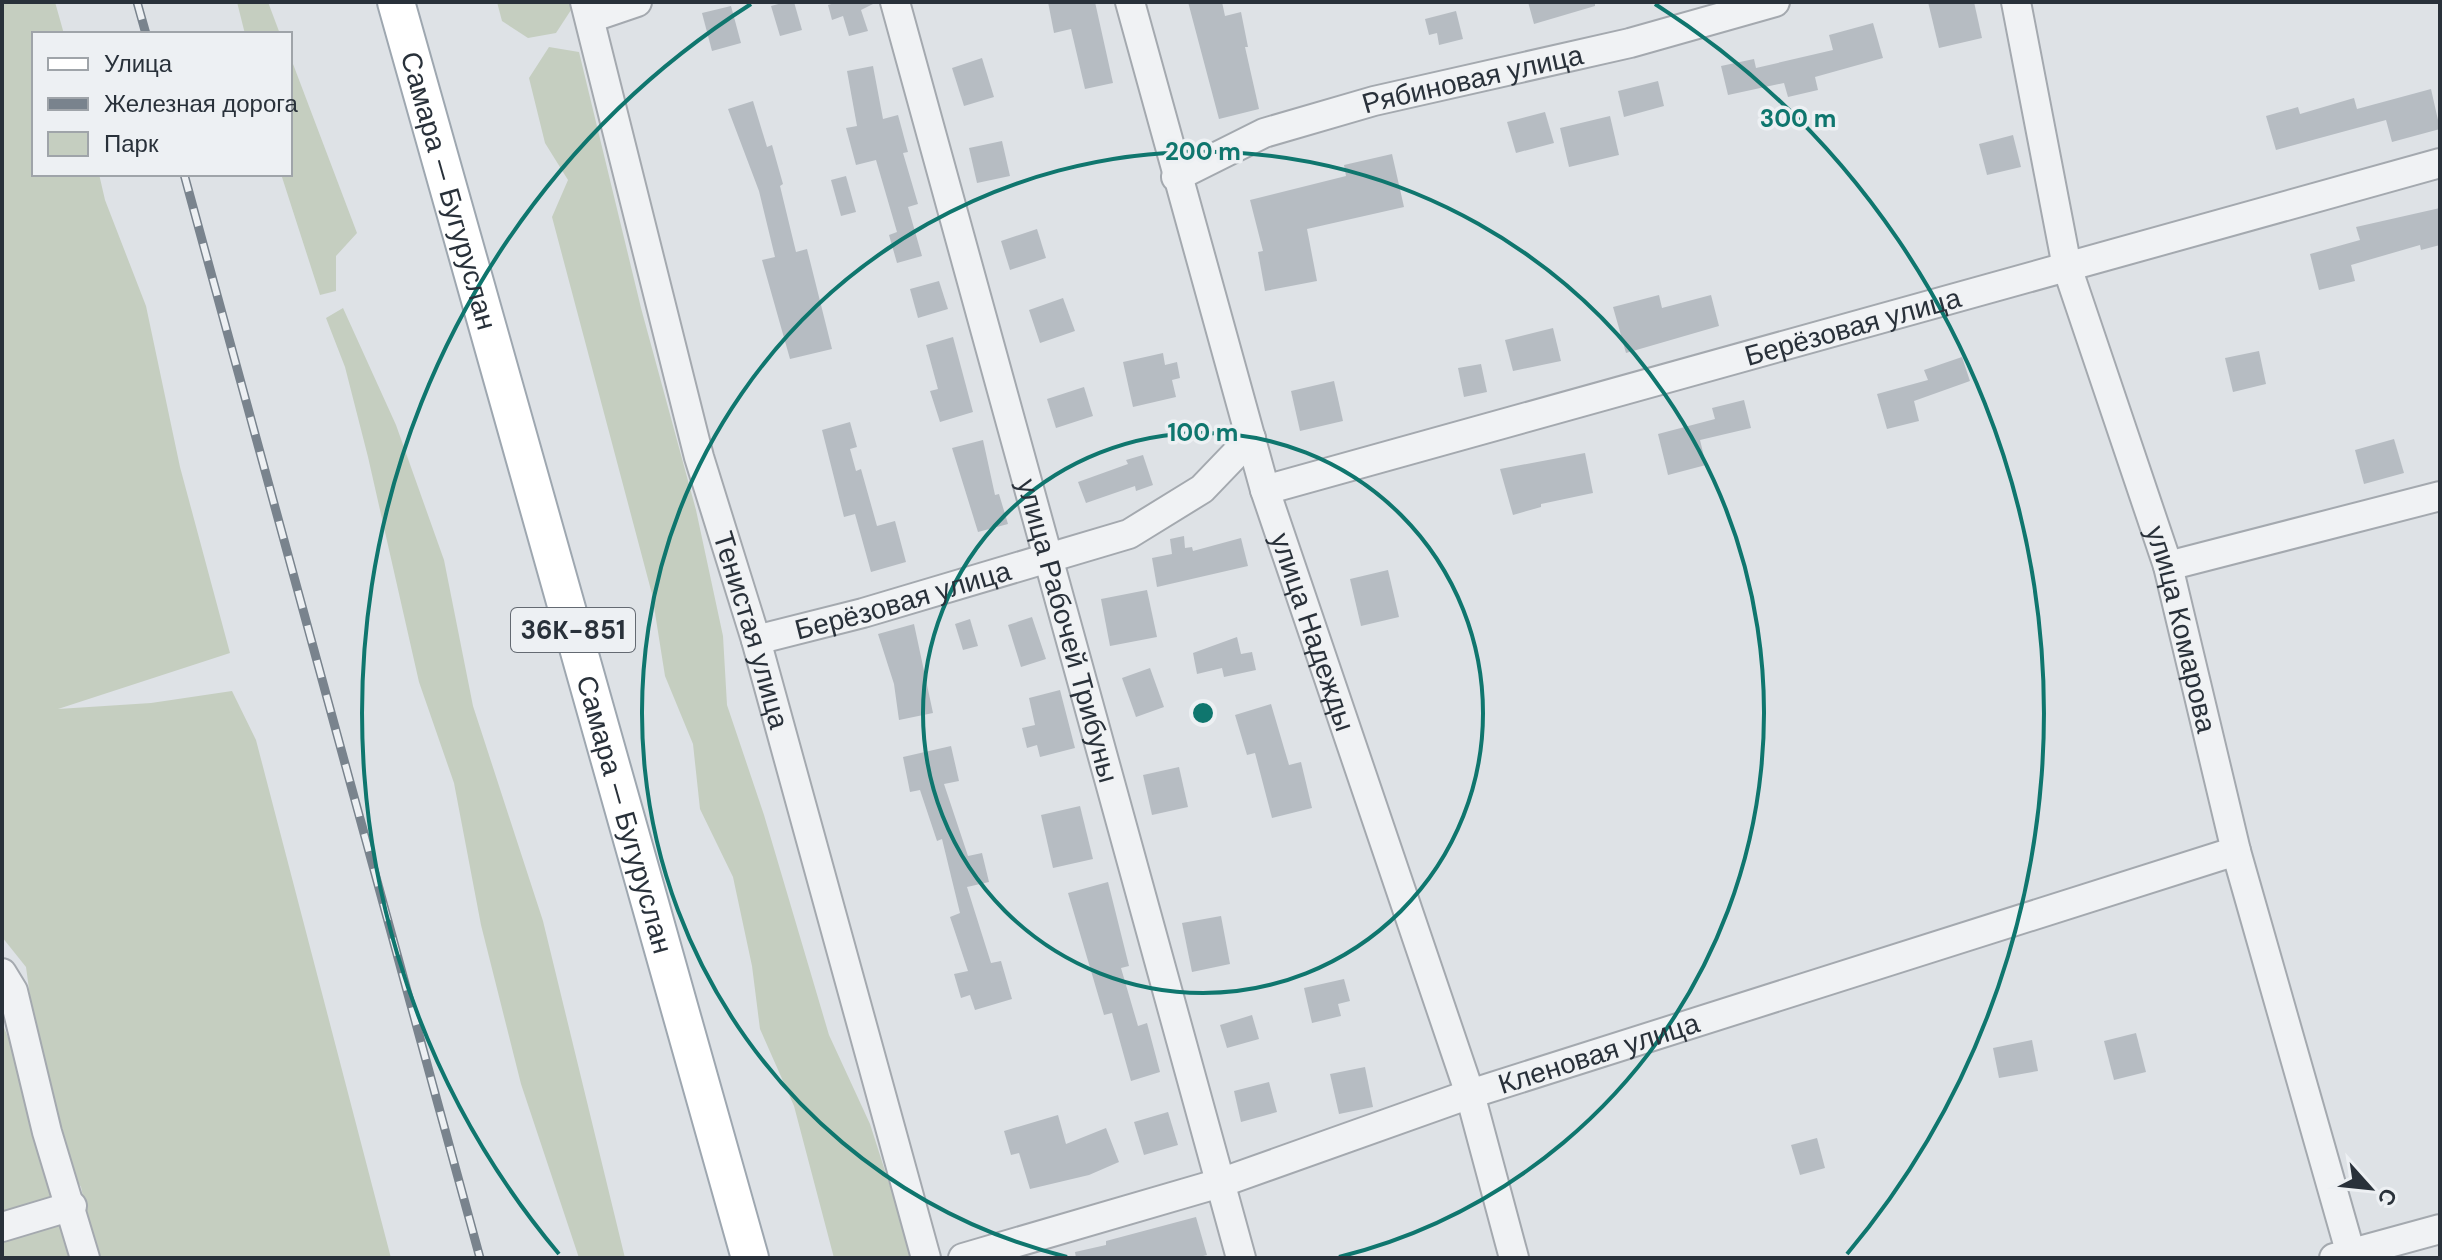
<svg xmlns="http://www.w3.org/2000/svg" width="2442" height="1260" font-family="'DM Sans',sans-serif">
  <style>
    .green { fill: #c5cec0 }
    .building { fill: #b6bcc2 }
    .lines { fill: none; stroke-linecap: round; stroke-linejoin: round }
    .minor-casing { stroke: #a4a9af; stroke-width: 32 }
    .major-casing { stroke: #9ea7b0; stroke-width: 40 }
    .minor { stroke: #f0f2f4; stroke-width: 28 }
    .major { stroke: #fff; stroke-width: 36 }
    .rail-casing { stroke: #79838d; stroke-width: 9 }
    .rail { stroke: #edf0f3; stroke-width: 6; stroke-dasharray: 18; stroke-linecap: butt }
    .ring { fill: none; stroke: #0f766e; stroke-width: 4 }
    .labels { text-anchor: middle; stroke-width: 7; stroke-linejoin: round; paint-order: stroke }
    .shield { fill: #edf0f3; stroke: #646a72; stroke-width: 2 }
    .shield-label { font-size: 26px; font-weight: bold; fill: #29313a }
    .street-label { font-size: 28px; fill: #29313a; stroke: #edf0f3 }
    .centre { fill: #0f766e; stroke: #edf0f3; stroke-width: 4 }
    .ring-label { font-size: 24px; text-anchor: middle; font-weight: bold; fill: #0f766e; stroke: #edf0f3; stroke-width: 7; stroke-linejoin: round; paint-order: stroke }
  </style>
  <rect width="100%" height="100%" fill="#dee2e6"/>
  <g class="green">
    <polygon points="2,2 55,2 64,34 34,34 34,174 99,174 105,200 146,306 180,467 230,653 58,709 151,703 232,691 256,740 391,1258 96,1258 81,1187 66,1165 36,1040 26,967 2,937"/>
    <polygon points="237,2 268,2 280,34 245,34"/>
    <polygon points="497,2 569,2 571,10 556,33 528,38 502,21"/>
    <polygon points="549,47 579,52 641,308 696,510 723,636 727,705 764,815 829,1035 870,1124 913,1258 834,1258 794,1106 760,1029 752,966 733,877 700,809 693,744 665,676 652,594 552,217 568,180 545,143 529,78"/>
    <polygon points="290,56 357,233 336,256 336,291 320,295 281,174 290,174"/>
    <polygon points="343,308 396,425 444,560 473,706 543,921 625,1258 579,1258 521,1084 481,925 454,783 419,682 368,457 345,367 326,318"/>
    <polygon points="2,1023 10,1042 70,1258 2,1258"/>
  </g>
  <g class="building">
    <polygon points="786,2 794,2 802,30 780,36 771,6"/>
    <polygon points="838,2 877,2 861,10 868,31 849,36 843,16 832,20 828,5"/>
    <polygon points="1048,2 1095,2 1113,83 1085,89 1071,29 1054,33"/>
    <polygon points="1188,2 1222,2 1225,16 1241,12 1248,47 1245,47 1259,109 1219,119"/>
    <polygon points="1528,2 1595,2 1595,6 1534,24"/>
    <polygon points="1928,2 1974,2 1982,38 1939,48"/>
    <polygon points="731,6 741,43 712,51 702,13"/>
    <polygon points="1456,11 1463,39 1439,45 1437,33 1429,35 1425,19"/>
    <polygon points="1873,23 1883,58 1815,77 1818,90 1788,97 1784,83 1728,95 1721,66 1754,59 1756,68 1833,50 1829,35"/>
    <polygon points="982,58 994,97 964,106 952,68"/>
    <polygon points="873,66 883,119 898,115 908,152 903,153 918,204 908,207 922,256 897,263 889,235 897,232 876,160 856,165 846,128 857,126 847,71"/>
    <polygon points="1658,81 1664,106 1624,117 1618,91"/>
    <polygon points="2431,89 2440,129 2392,142 2386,120 2276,150 2266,116 2298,107 2300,114 2354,98 2357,109"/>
    <polygon points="753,101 767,147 772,145 783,184 780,186 796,252 807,249 832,349 790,359 762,260 775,257 759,191 728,109"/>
    <polygon points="1545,112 1554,143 1516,153 1507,122"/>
    <polygon points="1610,116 1619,155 1569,167 1560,128"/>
    <polygon points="2013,135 2021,167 1987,175 1979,144"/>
    <polygon points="1002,141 1010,176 977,183 969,148"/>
    <polygon points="1392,154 1404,207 1307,229 1317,281 1265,291 1258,252 1263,251 1250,200 1346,176 1344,165"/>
    <polygon points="846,176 856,212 841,216 831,180"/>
    <polygon points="2440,208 2440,245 2421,250 2420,245 2351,265 2355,281 2319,290 2310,254 2360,240 2356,227"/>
    <polygon points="1037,229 1046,258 1010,270 1001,241"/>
    <polygon points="939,281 948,309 918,318 910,289"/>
    <polygon points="1659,295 1662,308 1711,295 1719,326 1626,353 1613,307"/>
    <polygon points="1063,298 1075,331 1040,343 1029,310"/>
    <polygon points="1553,328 1561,361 1513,371 1505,340"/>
    <polygon points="953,337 973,412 940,422 930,391 938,389 926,345"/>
    <polygon points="2259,351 2266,384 2233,392 2225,358"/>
    <polygon points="1163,353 1165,365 1177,362 1180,378 1172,380 1176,397 1133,407 1123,362"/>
    <polygon points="1962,357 1970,381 1914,401 1919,421 1887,429 1877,394 1928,380 1924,370"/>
    <polygon points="1481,364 1487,392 1464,397 1458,368"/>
    <polygon points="1334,381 1343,421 1300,431 1291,391"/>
    <polygon points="1084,387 1093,416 1056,428 1047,399"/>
    <polygon points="1744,400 1751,428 1700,440 1706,465 1668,475 1658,434 1715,419 1712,408"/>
    <polygon points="850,422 857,447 850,449 856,471 861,469 877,526 895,521 906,562 871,572 855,514 844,517 822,430"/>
    <polygon points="2394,439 2404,473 2364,484 2355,450"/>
    <polygon points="983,440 995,495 999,494 1008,524 978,532 952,448"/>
    <polygon points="1585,453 1593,493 1541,504 1541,507 1513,515 1500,469"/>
    <polygon points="1143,455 1153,485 1136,491 1135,486 1086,503 1078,482 1128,464 1126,460"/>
    <polygon points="1184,536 1185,548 1192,547 1193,551 1241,538 1248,566 1157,587 1152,558 1172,554 1170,539"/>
    <polygon points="1388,570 1399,617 1361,626 1350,579"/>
    <polygon points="1147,590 1157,637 1110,646 1101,599"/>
    <polygon points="1032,617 1046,659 1021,667 1008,625"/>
    <polygon points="970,619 978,646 963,650 955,624"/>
    <polygon points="914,624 933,713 899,720 894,684 878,634"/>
    <polygon points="1237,637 1241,654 1252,652 1256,670 1224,677 1222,668 1197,674 1193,653"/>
    <polygon points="1150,668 1164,707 1136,717 1122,678"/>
    <polygon points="1060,690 1075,748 1040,757 1037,745 1027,748 1022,728 1035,725 1029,698"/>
    <polygon points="1271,704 1289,765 1301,762 1312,808 1272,818 1255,753 1247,755 1235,715"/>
    <polygon points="951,746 959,781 944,784 968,856 982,853 989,882 967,887 991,963 1001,961 1012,999 975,1010 970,995 961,998 954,974 968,971 950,917 960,913 942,839 937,841 920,790 910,792 903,757"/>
    <polygon points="1179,767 1188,807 1152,815 1143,775"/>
    <polygon points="1080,806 1093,859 1053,868 1041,815"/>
    <polygon points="1108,882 1129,966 1121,968 1138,1026 1147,1023 1160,1072 1131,1081 1112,1013 1104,1015 1068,893"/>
    <polygon points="1221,916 1230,964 1192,972 1182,923"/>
    <polygon points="1344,979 1350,1001 1338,1004 1341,1016 1312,1023 1304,988"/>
    <polygon points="1252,1015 1259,1039 1227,1048 1220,1025"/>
    <polygon points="2136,1033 2146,1072 2114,1080 2104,1041"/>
    <polygon points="2032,1040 2038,1071 1999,1078 1993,1048"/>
    <polygon points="1365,1067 1373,1107 1339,1114 1330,1074"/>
    <polygon points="1269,1082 1277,1112 1241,1122 1234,1091"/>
    <polygon points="1168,1112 1178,1145 1144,1155 1134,1122"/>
    <polygon points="1058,1115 1066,1144 1106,1128 1119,1162 1089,1175 1030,1189 1019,1153 1011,1155 1004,1131"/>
    <polygon points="1817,1138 1825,1168 1800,1175 1791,1145"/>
    <polygon points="1196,1217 1207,1255 1195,1258 1076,1258 1075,1252 1106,1245 1106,1241"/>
  </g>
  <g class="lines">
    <defs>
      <g id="minor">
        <path id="s1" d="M 585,2 L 699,457 L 756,640 L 926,1258"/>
        <path id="s2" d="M 895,2 L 1241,1258"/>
        <path id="s3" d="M 1130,2 L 1265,490 L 1470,1094 L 1514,1258"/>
        <path id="s4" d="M 2016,2 L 2067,267 L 2168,566 L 2236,851 L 2352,1258"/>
        <polyline points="590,18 637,2"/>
        <path id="s5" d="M 1176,177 L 1264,133 L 1374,101 L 1630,43 L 1775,2"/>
        <path id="s6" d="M 1265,490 L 2440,163"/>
        <polyline points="2168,566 2440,496"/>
        <path id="s7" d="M 756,640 L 863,613 L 1129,534 L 1202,489 L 1251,438"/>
        <polyline points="2,973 13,991 47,1132 85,1258"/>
        <polyline points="2,1227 72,1206"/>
        <path id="s8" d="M 963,1258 L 1220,1183 L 1470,1094 L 2236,851"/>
        <polyline points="2334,1258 2440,1229"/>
      </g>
      <g id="major">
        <path id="s9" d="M 396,2 L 750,1258"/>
      </g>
    </defs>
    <use href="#minor" class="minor-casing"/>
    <use href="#major" class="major-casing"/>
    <use href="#minor" class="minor"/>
    <use href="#major" class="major"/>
    <defs>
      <g id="rail">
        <polyline points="137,2 146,34"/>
        <polyline points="184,174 480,1258"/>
      </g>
    </defs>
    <use href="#rail" class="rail-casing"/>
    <use href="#rail" class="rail"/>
  </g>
  <g class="ring">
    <circle cx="1203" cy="713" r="280"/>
    <path d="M1067 1257A561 561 0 1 1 1339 1257"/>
    <path d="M559 1254A841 841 0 0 1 751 4M1655 4A841 841 0 0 1 1847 1254"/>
  </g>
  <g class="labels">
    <rect class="shield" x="511" y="608" width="124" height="44" rx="6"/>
    <g class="shield-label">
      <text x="573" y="639">36К-851</text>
    </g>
    <g class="street-label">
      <text dy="10" stroke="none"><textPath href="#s5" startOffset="314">Рябиновая улица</textPath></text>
      <text dy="10" stroke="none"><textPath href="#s9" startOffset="196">Самара — Бугуруслан</textPath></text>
      <text dy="10" stroke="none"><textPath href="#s6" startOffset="610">Берёзовая улица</textPath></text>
      <text dy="10" stroke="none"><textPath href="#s7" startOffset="152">Берёзовая улица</textPath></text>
      <text dy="10" stroke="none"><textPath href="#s2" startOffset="652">улица Рабочей Трибуны</textPath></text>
      <text dy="10" stroke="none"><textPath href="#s4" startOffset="650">улица Комарова</textPath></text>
      <text dy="10" stroke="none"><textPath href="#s1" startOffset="650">Тенистая улица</textPath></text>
      <text dy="10" stroke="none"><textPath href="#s3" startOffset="656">улица Надежды</textPath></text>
      <text dy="10" stroke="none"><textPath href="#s9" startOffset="844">Самара — Бугуруслан</textPath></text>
      <text dy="10" stroke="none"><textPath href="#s8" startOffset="668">Кленовая улица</textPath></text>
    </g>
  </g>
  <circle cx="1203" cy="713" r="12" class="centre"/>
  <g class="ring-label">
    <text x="1798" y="127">300 m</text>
    <text x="1203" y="160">200 m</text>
    <text x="1203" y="441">100 m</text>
  </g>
  <rect width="2442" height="1260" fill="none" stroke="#29313a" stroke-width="8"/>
  <rect x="32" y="32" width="260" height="144" fill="#edf0f3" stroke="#9fa4a9" stroke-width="2"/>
  <rect x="48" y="58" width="40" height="12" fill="#ffffff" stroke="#9fa4a9" stroke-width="2"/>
  <text x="104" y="72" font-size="24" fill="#29313a">Улица</text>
  <rect x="48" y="98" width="40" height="12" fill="#79838d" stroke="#9fa4a9" stroke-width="2"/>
  <text x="104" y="112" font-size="24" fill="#29313a">Железная дорога</text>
  <rect x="48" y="132" width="40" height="24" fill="#c5cec0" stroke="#9fa4a9" stroke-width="2"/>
  <text x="104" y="152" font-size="24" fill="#29313a">Парк</text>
  <g transform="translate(2370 1188) rotate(117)" stroke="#edf0f3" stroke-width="6" paint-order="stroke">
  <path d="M0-6L14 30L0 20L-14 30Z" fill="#29313a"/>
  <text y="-12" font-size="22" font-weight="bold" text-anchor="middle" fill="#29313a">С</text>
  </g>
</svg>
